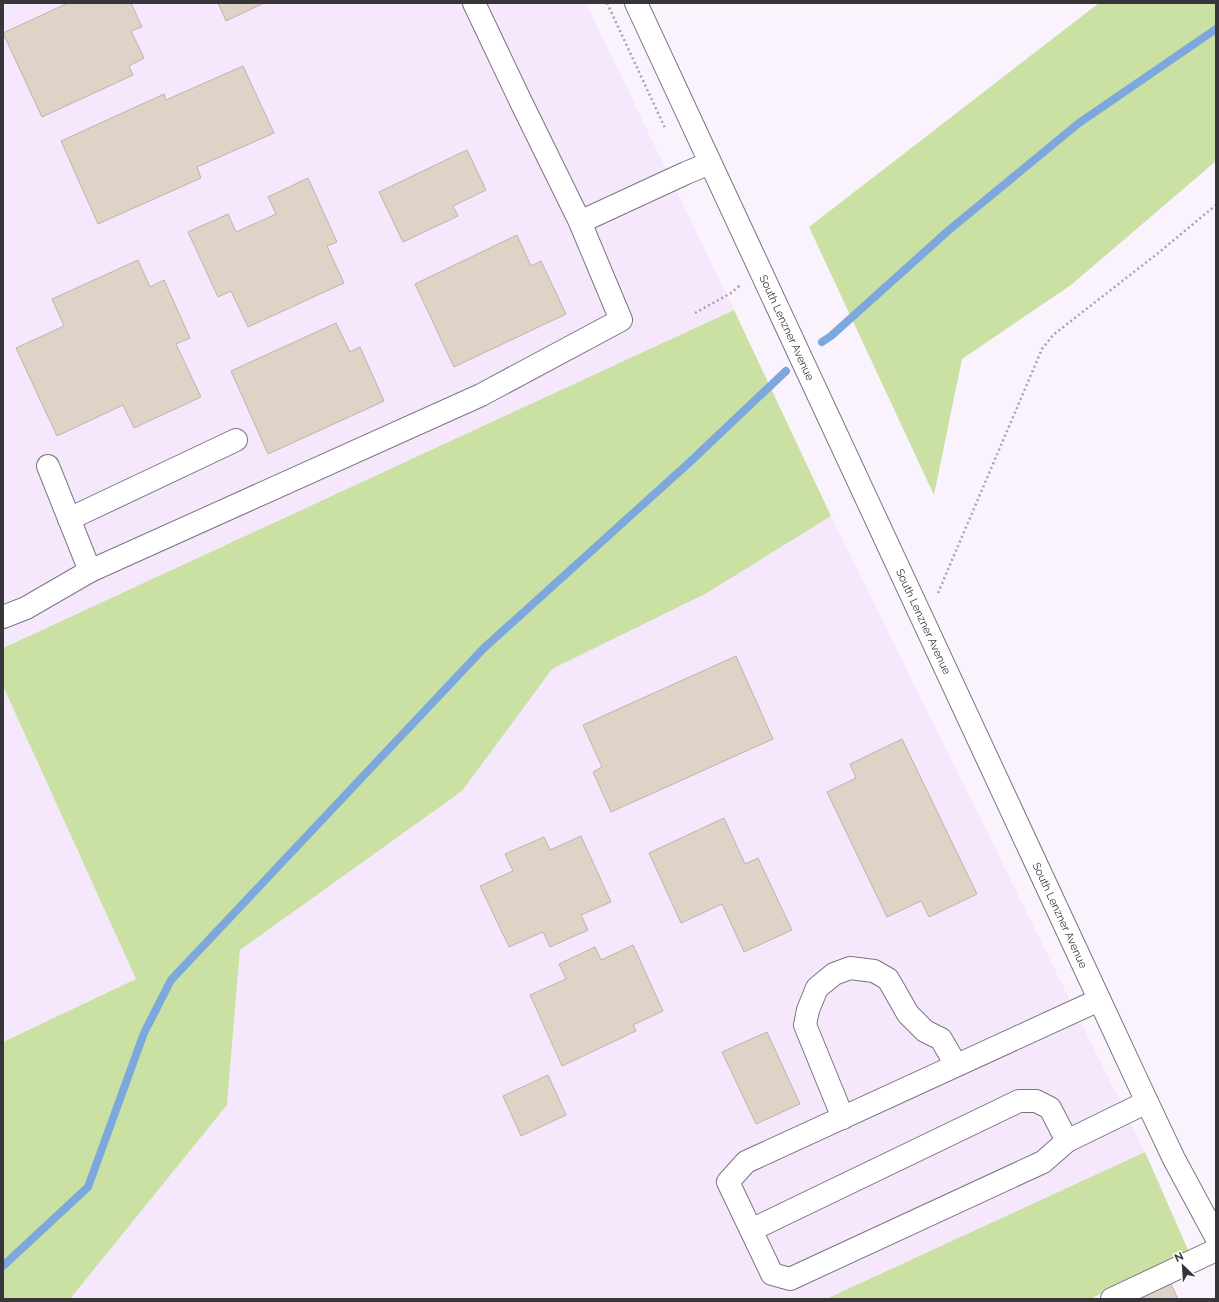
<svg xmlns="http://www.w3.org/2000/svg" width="1219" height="1302" font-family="Raleway,sans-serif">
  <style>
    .built { fill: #f5e8fd }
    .green { fill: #cae1a3 }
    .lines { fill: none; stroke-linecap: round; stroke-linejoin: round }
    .stream { stroke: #7ca8dd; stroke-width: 8 }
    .building { fill: #dfd2c7; stroke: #c0b3a8 }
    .minor-casing { stroke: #7c7481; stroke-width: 24 }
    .path { stroke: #a7a2ab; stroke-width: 2.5; stroke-dasharray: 2 3; stroke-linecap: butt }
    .minor { stroke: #fff; stroke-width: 22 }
    .labels { text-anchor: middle; stroke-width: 4; stroke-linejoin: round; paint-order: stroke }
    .street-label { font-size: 11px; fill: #37343a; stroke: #fff }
  </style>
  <rect width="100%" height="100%" fill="#faf3fe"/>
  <g class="built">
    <polygon points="3,3 586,3 734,310 3,648"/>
    <polygon points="831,516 1145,1152 826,1299 70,1299 227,1105 240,950 462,791 551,669 707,593"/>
    <polygon points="3,686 136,979 3,1042"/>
  </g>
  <g class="green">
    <polygon points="1099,3 1216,3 1216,161 1071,285 962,359 934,495 809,227"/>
    <polygon points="734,310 831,516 707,593 552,669 462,791 240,950 227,1105 70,1299 3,1299 3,1042 136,979 3,686 3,648"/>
    <polygon points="1145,1152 1189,1252 1090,1299 826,1299"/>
  </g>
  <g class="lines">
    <g class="stream">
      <polyline points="822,342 831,336 949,230 1079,123 1216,29"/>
      <polyline points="3,1266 88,1187 144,1033 171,980 484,648 691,461 786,371"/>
    </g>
  </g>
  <g class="building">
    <polygon points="68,3 131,3 142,27 131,31 144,58 129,66 133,75 42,117 3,33"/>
    <polygon points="218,3 264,3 226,21"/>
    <polygon points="243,66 274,133 197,167 201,178 98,224 61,141 164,94 166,100"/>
    <polygon points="467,150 486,190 453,206 458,216 403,242 379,192"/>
    <polygon points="308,178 337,242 327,246 344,283 248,327 231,291 218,297 188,232 228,214 236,232 276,214 268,197"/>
    <polygon points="517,235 531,266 541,261 566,314 454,367 415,284"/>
    <polygon points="138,260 150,287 164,280 190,338 176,344 201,397 134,428 123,405 57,436 16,348 64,326 52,299"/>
    <polygon points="336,323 350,352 360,347 384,401 268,454 231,371"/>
    <polygon points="736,656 773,739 611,812 593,772 602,767 583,725"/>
    <polygon points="902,739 977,894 929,917 921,901 887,917 827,792 856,778 850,764"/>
    <polygon points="724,818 745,864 758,858 792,930 744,952 722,904 681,923 649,853"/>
    <polygon points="581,836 611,902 581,915 588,930 550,947 543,932 509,947 480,886 513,871 505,854 544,837 550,850"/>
    <polygon points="633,945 663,1011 633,1025 636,1031 562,1066 530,995 566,979 559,964 595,947 601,960"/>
    <polygon points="767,1032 800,1104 756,1124 722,1052"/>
    <polygon points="548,1075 566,1115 521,1136 503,1096"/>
    <polygon points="1170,1282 1178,1299 1135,1299"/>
  </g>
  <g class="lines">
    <defs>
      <g id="minor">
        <polyline points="474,3 521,102 580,222"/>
        <path id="s1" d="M 636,3 L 1147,1102 L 1174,1159 L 1216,1237"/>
        <polyline points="48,466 90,571"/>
        <polyline points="69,519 236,440"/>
        <polyline points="3,617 26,608 90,571 481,395 621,320 580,222 686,173 710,163"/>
        <polyline points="1099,1000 746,1162 728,1182 772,1274 790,1279 1043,1162 1067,1141 1147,1102"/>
        <polyline points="843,1118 805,1025 808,1010 817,988 834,974 850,968 874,971 888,979 908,1014 925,1031 941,1039 956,1065"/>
        <polyline points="751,1230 1019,1101 1036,1101 1050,1108 1067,1141"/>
        <polyline points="1112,1299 1216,1250"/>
      </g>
    </defs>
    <use href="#minor" class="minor-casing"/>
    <g class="path">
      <polyline points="607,3 665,128"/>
      <polyline points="695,313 731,293 739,286 739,284"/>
      <polyline points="938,593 1042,349 1053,335 1157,254 1216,205"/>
    </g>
    <use href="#minor" class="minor"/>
  </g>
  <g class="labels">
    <g class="street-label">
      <text dy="4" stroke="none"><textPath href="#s1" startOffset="358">South Lenzner Avenue</textPath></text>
      <text dy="4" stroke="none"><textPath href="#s1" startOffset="682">South Lenzner Avenue</textPath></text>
      <text dy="4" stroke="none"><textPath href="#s1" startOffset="1006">South Lenzner Avenue</textPath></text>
    </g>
  </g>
  <rect width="1219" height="1302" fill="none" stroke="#37343a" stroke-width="8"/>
  <g transform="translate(1183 1266) rotate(335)" stroke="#ffffff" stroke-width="3" paint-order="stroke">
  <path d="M0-3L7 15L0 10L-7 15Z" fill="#37343a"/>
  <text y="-6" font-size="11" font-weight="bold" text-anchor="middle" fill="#37343a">N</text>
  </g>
</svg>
